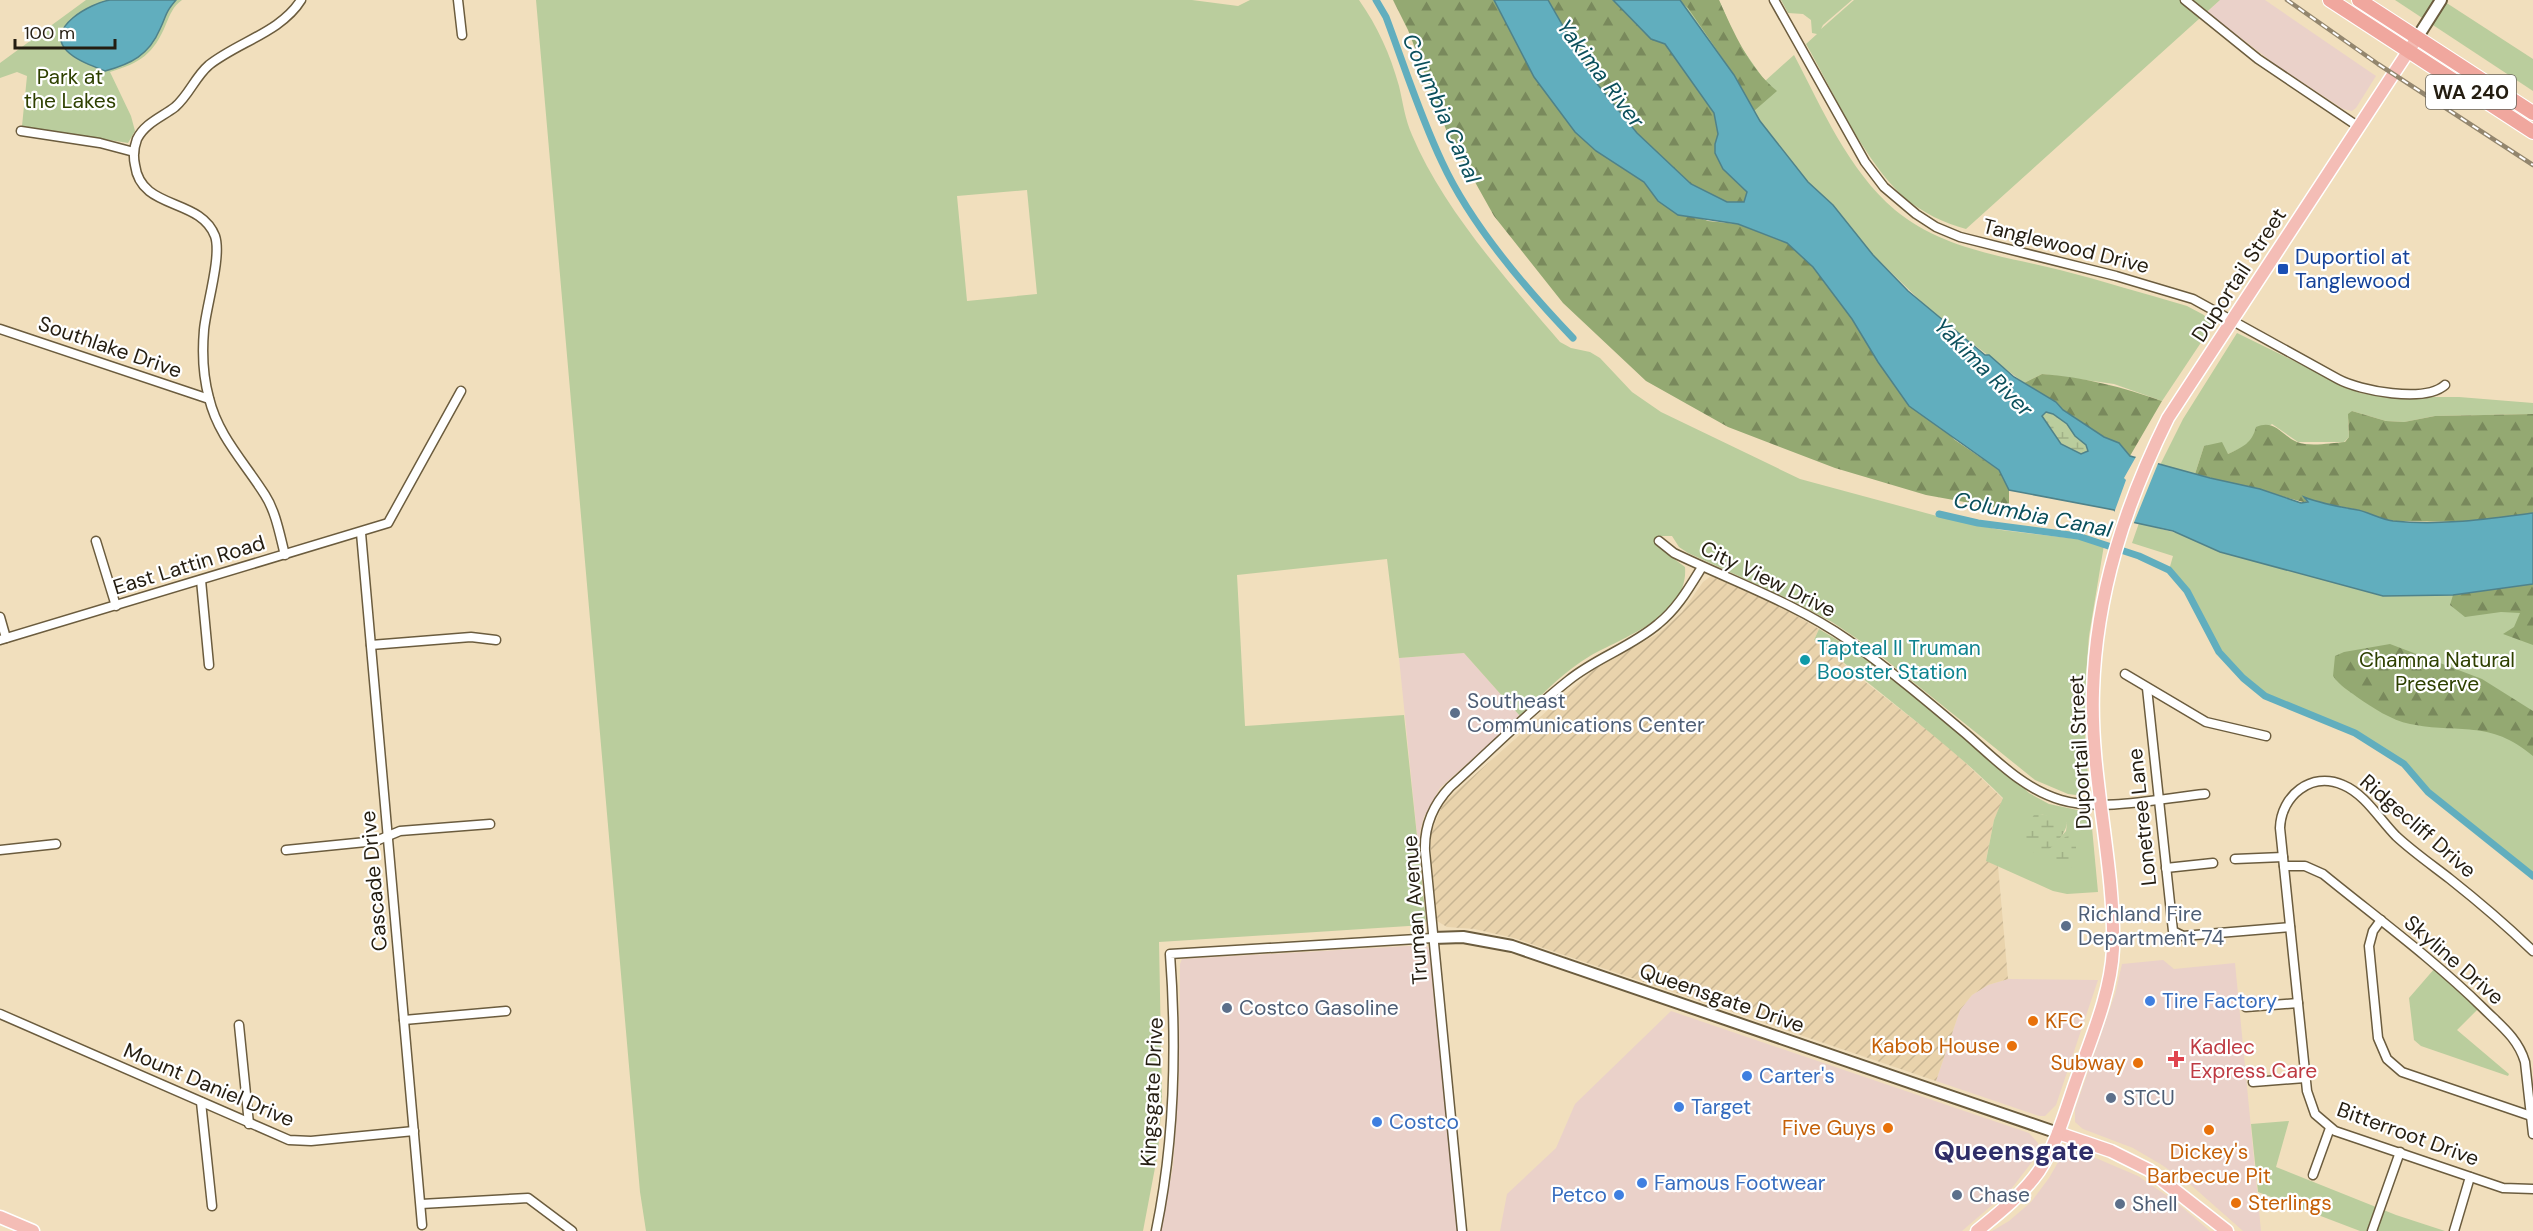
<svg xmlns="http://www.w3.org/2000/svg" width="2533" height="1231" font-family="'DM Sans',sans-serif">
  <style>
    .commercial { fill: #ead1c9 }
    .industrial { fill: url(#industrial-furrows) }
    .green { fill: #bacd9d; fill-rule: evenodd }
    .forest { fill: url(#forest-firs) }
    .wetland { fill: url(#wetland-marsh) }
    .water { fill: #61aebe; stroke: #4f828a; stroke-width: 1.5; fill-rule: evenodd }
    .pier { fill: #f1dfbd }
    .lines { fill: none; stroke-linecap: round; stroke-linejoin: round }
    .canal { stroke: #61aebe; stroke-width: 7 }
    .minor-casing { stroke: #6b5c3e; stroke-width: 11 }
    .tertiary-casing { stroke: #6b5c3e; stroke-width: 14 }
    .secondary-casing { stroke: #6b5c3e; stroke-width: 14 }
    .primary-casing { stroke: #fff; stroke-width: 15 }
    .trunk-casing { stroke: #fff; stroke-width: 16 }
    .minor { stroke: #fff; stroke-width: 8 }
    .tertiary { stroke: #fff; stroke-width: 10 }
    .secondary { stroke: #fff; stroke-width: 10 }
    .primary { stroke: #f4bdb6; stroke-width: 12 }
    .trunk { stroke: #f0a79e; stroke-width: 14 }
    .rail-casing { stroke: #93866e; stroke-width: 4.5 }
    .rail { stroke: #fff; stroke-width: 2; stroke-dasharray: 7; stroke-linecap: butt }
    .transit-dot { fill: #1a4fb4; stroke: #fff; stroke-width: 2 }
    .culture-dot { fill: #0f9aa8; stroke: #fff; stroke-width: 2 }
    .service-dot { fill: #5c6f8a; stroke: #fff; stroke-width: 2 }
    .shop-dot { fill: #3f7fe0; stroke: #fff; stroke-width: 2 }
    .food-dot { fill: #e8710a; stroke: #fff; stroke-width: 2 }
    .health-dot { fill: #e0444e; stroke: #fff; stroke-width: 2 }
    .labels { text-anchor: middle; stroke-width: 4.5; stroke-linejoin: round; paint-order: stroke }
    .shield { fill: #fff; stroke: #666158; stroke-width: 1.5 }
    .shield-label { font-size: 20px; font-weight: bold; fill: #241d11 }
    .park-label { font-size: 21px; fill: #2e4000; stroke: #fff }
    .street-label { font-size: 21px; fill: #241d11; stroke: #fff }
    .transit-label { font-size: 21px; fill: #164399; stroke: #fff; text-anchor: start }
    .culture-label { font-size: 21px; fill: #0d838f; stroke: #fff; text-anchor: start }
    .service-label { font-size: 21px; fill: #4e5e75; stroke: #fff; text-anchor: start }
    .shop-label { font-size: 21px; fill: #366cbe; stroke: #fff; text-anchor: start }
    .food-label { font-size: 21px; fill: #c56008; stroke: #fff; text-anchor: end }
    .health-label { font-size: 21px; fill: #be3a42; stroke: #fff; text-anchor: start }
    .water-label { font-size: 22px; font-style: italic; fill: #0b505c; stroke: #fff }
    .district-label { font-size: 27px; font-weight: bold; fill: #2f2d68; stroke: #fff }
  </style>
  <defs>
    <pattern id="industrial-furrows" width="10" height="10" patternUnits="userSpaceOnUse" patternTransform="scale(1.5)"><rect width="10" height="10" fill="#e9d3ac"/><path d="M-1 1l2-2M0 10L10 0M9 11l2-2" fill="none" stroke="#c8b593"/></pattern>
    <pattern id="forest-firs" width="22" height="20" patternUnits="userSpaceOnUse" patternTransform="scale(1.5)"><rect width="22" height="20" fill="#94a972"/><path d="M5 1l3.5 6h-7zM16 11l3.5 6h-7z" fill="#79895c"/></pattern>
    <pattern id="wetland-marsh" width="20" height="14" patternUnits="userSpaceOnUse" patternTransform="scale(1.5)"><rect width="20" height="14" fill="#bacd9d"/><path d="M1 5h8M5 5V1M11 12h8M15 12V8" fill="none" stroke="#a0b086"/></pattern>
  </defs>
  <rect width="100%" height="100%" fill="#f1dfbd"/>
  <g class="commercial">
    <polygon points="2220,0 2265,0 2376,76 2356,108 2352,111 2343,109 2276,65 2207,12"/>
    <polygon points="1464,653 1520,716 1440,788 1424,817 1420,831 1419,854 1399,658"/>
    <polygon points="1425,945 1429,948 1458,1231 1161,1231 1173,1166 1179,1079 1180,964 1182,959"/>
    <polygon points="2163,960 2174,969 2235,963 2261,1231 2243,1231 2191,1185 2162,1165 2133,1148 2083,1129 2075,1122 2075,1109 2115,994 2122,964"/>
    <polygon points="2008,979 2098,980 2056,1105 2045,1116 2039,1116 1936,1081 1960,1010 1972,995 1988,985"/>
    <polygon points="1671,1011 2029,1133 2038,1143 2038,1154 2012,1188 1962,1231 1500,1231 1507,1194 1556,1148 1575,1104"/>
    <polygon points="2077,1150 2138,1176 2176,1202 2210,1231 1992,1231 2009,1221 2031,1202 2049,1178 2061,1157 2070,1151"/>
  </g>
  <polygon class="industrial" points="1711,576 1781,607 1819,629 1814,640 1820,642 1855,674 1950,748 2003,799 1994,820 1986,860 1998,866 2008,979 1988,985 1972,995 1960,1010 1936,1081 1514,938 1474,929 1447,927 1437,921 1431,858 1431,832 1444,802 1593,670 1659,633 1682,612 1703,582"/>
  <g class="green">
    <path d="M 86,0 L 182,0 C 173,6 170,15 166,24 C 154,54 140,63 110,72 L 131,116 L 135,131 L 128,143 L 22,126 L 27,76 L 17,72 L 0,78 L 0,63 Z"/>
    <path d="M 536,0 L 1192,0 L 1238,6 L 1250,0 L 1359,0 C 1378,27 1390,54 1399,86 C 1403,103 1405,119 1412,135 C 1443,209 1508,281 1560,342 L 1571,348 L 1590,352 L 1600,358 L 1632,392 L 1661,412 L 1800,479 L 1948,519 L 2001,530 L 2086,540 L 2104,545 L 2089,636 L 2086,675 L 2085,746 L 2089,784 L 2087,790 L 2076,795 L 2068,794 L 2035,780 L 1871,648 L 1832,622 L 1793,601 L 1688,553 L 1679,547 L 1672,536 L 1659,536 L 1655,541 L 1661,549 L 1685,567 C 1689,616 1623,637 1590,656 C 1564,671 1542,695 1520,716 L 1464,653 L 1399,658 L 1387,559 L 1237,575 L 1245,726 L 1404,715 L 1426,920 L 1424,925 L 1159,942 L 1162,1097 L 1158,1152 L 1143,1231 L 646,1231 L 640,1192 ZM 1027,190 L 1037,294 L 967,301 L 957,196 Z"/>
    <path d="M 1680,0 L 1719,0 L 1737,41 L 1765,81 L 1794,55 C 1822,108 1848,170 1895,210 C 1942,249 2003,256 2060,270 C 2103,281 2145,294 2187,306 L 2204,315 L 2211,324 L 2210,329 L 2162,401 L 2114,384 L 2042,374 L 2024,383 L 1933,313 L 1873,255 L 1833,205 L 1808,182 L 1760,121 Z"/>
    <path d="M 1781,0 L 1852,0 L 1823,25 L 1821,29 L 1854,0 L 2220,0 L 1966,229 C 1944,223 1923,213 1905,198 C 1864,162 1833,91 1806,44 L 1817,34 L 1812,33 L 1811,20 L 1803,14 L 1788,13 Z"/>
    <polygon points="2395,0 2442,0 2533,59 2533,91"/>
    <polygon points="2237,333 2360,393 2394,397 2459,397 2533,403 2533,414 2435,416 2404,422 2386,421 2352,411 2348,420 2349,437 2344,442 2298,442 2272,424 2254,436 2246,446 2228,454 2204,446 2195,474 2160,465 2183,419"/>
    <polygon points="2139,523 2180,534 2533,567 2533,876 2428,792 2404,764 2355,733 2265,696 2243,678 2219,652 2187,591 2169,570 2173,556 2132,543"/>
    <path d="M 1819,629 L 1864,656 L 1895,680 L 2005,770 L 2029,793 L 2049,804 L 2087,812 L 2091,817 L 2098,892 L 2067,894 L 2053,891 L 1986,861 L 1994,820 L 2003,798 C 1947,741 1880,696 1820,642 L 1814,640 ZM 2041,814 L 2067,823 L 2066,831 L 2057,841 L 2027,827 L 2030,822 Z"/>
    <polygon points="2435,968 2478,1009 2457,1030 2509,1074 2508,1076 2421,1046 2414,1040 2409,998"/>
    <polygon points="2289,1121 2276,1167 2396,1215 2445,1231 2360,1231 2258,1192 2251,1124"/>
  </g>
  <g class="forest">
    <polygon points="1393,0 1494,0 1513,37 1575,132 1596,151 1644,182 1658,201 1708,221 1738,224 1787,243 1813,266 1852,319 1878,362 1955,440 1999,470 2009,490 2009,510 1926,495 1835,468 1728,427 1646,381 1563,303 1494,216 1447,132 1408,30"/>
    <polygon points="1548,0 1613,0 1651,39 1665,44 1714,113 1718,134 1715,144 1723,169 1747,192 1744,202 1727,202 1691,184 1637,133 1594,80"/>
    <path d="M 1678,0 L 1719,0 C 1734,33 1749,68 1777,91 L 1754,111 L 1734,75 L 1688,8 Z"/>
    <path d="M 2042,374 C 2084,377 2122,387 2162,401 L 2130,456 L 2119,443 L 2104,437 L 2063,410 L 2056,402 L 2024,383 Z"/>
    <path d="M 2352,411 L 2386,421 L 2404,422 L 2435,416 L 2533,414 L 2533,513 L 2468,522 L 2392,521 L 2367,515 L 2359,510 L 2319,503 L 2305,498 L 2307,503 L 2195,474 L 2204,446 L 2222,442 L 2228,454 C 2243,447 2252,443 2256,427 C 2275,419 2281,435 2297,442 C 2310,447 2331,443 2345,442 L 2349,437 L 2348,414 Z"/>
    <polygon points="2533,584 2533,645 2503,634 2514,627 2520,613 2501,612 2465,617 2450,605 2453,595"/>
    <path d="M 2390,644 L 2482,679 L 2533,711 L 2533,756 C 2490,719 2458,734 2410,724 C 2391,720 2373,708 2357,697 C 2348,690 2340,686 2333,676 L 2335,656 L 2344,652 Z"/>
  </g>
  <g class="wetland">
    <polygon points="2046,412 2053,414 2067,424 2075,436 2086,445 2088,451 2081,454 2061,444 2042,416"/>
    <path d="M 2041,814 L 2063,819 L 2067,823 C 2066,834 2051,852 2039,853 C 2034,854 2029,850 2026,847 L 2022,832 L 2034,815 Z"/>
    <polygon points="2073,835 2076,837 2076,865 2070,868 2051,863 2047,856 2065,837"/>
  </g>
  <g class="water">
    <path d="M 110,0 L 176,0 C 164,14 167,15 160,29 C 149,55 131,64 105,71 C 93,66 77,61 67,51 C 44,28 91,3 110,0 Z"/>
    <path d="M 1494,0 L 1548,0 L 1594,80 L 1637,133 L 1691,184 L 1727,202 L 1744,202 L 1747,192 L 1723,169 L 1715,153 L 1715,144 L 1718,134 L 1714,113 L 1665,44 L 1651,39 L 1613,0 L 1680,0 L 1734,75 L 1760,121 L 1808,182 L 1833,205 L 1873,255 L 1908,291 L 1985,355 L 1989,355 L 2014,377 L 2056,402 L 2063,410 L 2104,437 L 2119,443 L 2130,456 L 2210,478 L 2260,489 L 2301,503 L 2308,502 L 2304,497 C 2322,504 2340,507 2358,510 C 2368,512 2380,519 2393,521 C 2441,526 2486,519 2533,513 L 2533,584 L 2453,595 L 2383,596 L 2220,552 L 2173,531 L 2123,520 L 2114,510 L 2009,490 L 1999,470 L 1909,406 L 1878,362 L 1852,319 L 1813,267 L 1787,243 L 1738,224 L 1678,215 L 1658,201 L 1644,182 L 1596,151 L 1575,132 L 1534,77 ZM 2046,412 L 2053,414 L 2067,424 L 2075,436 L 2086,445 L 2088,451 L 2081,454 L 2061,444 L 2042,416 Z"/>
  </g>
  <polygon class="pier" points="2137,455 2159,461 2133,525 2122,523 2114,513 2126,480 2124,478"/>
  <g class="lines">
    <g class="canal">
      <path d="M 1376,0 L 1386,17 C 1404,65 1420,116 1442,162 C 1470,223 1527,290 1573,338"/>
      <polyline points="1939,514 1978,523 2078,536 2139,556 2169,570 2187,591 2219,652 2243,678 2265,696 2355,733 2404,764 2428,792 2533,876"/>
    </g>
    <defs>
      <g id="minor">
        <polyline points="458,0 462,35"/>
        <path d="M 1774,0 L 1865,162 L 1884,187 L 1916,214 L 1936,227 L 1960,237 L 2116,276 L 2193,299 L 2338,379 C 2360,391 2425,403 2445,385"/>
        <polyline points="2185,0 2258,59 2359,127"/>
        <polyline points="21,131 100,143 134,152"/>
        <polyline points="0,329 209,399"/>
        <polyline points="361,533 422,1225"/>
        <polyline points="96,541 116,606"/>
        <path d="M 1659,541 L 1674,553 C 1732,581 1795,603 1848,640 C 1889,669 1927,701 1965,733 C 1994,758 2023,789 2061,800 C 2101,812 2163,798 2205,794"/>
        <path d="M 285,555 C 280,536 276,512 265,495 C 245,463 218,436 209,398 C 203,376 202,353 204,330 C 206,307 222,256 215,236 C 200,197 141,211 135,165 C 133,156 134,147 137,139 C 145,123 162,117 175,107 C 189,95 195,77 209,65 C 238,42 281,32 301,0"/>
        <polyline points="201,580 209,665"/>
        <polyline points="0,617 6,638"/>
        <polyline points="0,640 388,523 461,391"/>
        <polyline points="371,645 471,637 496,640"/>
        <polyline points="2125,674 2206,722 2266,736"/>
        <polyline points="2147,688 2173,931 2183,936 2290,927"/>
        <polyline points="0,850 56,844"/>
        <polyline points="286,850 376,841 400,831 490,824"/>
        <polyline points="2235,859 2283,857"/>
        <path d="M 2284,866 L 2305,866 L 2323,874 C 2377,918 2433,959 2483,1008 C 2500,1025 2518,1038 2525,1062 L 2533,1134"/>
        <polyline points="2166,868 2213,863"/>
        <polyline points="2381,920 2373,931 2369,946 2378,1038 2387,1059 2402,1072 2531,1116"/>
        <path d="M 2533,951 C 2506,925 2479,902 2450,879 C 2432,865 2412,851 2396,836 C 2380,820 2365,794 2343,785 C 2311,771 2281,796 2280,828 L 2307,1091 L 2315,1114 L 2335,1131 L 2503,1188 L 2533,1189"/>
        <polyline points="2246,1007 2298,1003"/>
        <polyline points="0,1014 289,1140 311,1141 414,1131"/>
        <polyline points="404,1020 506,1011"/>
        <polyline points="239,1025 249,1124"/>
        <polyline points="2253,1082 2305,1078"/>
        <polyline points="201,1102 212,1206"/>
        <polyline points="2313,1175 2330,1128"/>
        <polyline points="421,1204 528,1198 572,1231"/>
        <path d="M 1156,1231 C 1175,1139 1177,1048 1170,954 L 1433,938"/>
        <path d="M 1462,1231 L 1425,851 C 1424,825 1433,805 1450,787 C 1489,752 1527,713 1569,680 C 1596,658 1631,647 1658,624 C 1677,609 1689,588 1702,567"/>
        <polyline points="2372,1231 2400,1152"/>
        <polyline points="2454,1231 2470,1177"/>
      </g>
      <polyline id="tertiary" points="1433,938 1463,937 1512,946 2058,1133"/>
      <polyline id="secondary" points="2417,38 2441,0"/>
      <g id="primary">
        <polyline points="2058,1133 2111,1151 2149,1170 2227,1231"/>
        <polyline points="0,1217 33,1231"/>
        <path d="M 1977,1231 C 1999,1213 2022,1195 2039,1171 C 2056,1145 2065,1113 2075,1084 C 2090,1041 2111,994 2113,949 C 2115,863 2090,777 2093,691 C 2096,594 2125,505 2168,418 L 2417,38"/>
      </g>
      <g id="trunk">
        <polyline points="2330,0 2533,132"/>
        <polyline points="2359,0 2533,113"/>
      </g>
    </defs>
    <use href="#minor" class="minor-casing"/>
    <use href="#tertiary" class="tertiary-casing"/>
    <use href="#secondary" class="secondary-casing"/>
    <use href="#primary" class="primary-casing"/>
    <use href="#trunk" class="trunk-casing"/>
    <use href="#minor" class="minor"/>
    <use href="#tertiary" class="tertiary"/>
    <use href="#secondary" class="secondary"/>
    <use href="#primary" class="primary"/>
    <use href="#trunk" class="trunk"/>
    <defs>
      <polyline id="rail" points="2287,0 2378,64 2533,165"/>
    </defs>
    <use href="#rail" class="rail-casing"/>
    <use href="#rail" class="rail"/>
  </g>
  <rect class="transit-dot" x="2277" y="263" width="12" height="12" rx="3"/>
  <circle class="culture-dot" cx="1805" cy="660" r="6"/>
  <g class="service-dot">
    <circle cx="1455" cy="713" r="6"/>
    <circle cx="2066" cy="926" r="6"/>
    <circle cx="1227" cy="1008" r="6"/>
    <circle cx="2111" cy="1098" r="6"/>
    <circle cx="1957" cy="1195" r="6"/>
    <circle cx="2120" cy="1204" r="6"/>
  </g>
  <g class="shop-dot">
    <circle cx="2150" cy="1001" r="6"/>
    <circle cx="1747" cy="1076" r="6"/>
    <circle cx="1679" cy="1107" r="6"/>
    <circle cx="1377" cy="1122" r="6"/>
    <circle cx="1642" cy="1183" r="6"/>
    <circle cx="1619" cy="1195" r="6"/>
  </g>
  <g class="food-dot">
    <circle cx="2033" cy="1021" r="6"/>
    <circle cx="2012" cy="1046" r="6"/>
    <circle cx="2138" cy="1063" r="6"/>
    <circle cx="1888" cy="1128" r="6"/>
    <circle cx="2209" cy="1130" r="6"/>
    <circle cx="2236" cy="1203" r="6"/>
  </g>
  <path class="health-dot" d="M2173 1050h6v6h6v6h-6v6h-6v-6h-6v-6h6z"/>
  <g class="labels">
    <rect class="shield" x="2426" y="75" width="90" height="34" rx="4.5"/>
    <g class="shield-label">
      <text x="2471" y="99">WA 240</text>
    </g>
    <g class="park-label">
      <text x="70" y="84">Park at<tspan x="70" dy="24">the Lakes</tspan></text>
      <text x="2437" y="667">Chamna Natural<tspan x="2437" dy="24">Preserve</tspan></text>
    </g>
    <g class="street-label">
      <text transform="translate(2066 246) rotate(14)" y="7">Tanglewood Drive</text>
      <text transform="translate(2239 275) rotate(-57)" y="7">Duportail Street</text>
      <text transform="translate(110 347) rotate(19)" y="7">Southlake Drive</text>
      <text transform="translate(189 565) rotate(-17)" y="7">East Lattin Road</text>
      <text transform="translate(1768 579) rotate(26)" y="7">City View Drive</text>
      <text transform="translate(2080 752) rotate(-93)" y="7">Duportail Street</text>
      <text transform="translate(2142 817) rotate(-96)" y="7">Lonetree Lane</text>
      <text transform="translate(2418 826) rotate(41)" y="7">Ridgecliff Drive</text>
      <text transform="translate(374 881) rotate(-95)" y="7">Cascade Drive</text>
      <text transform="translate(1415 910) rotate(-94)" y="7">Truman Avenue</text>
      <text transform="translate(2454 960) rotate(41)" y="7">Skyline Drive</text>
      <text transform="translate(1722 998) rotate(19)" y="7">Queensgate Drive</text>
      <text transform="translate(209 1085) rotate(23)" y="7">Mount Daniel Drive</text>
      <text transform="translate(1152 1092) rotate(-87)" y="7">Kingsgate Drive</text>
      <text transform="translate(2408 1134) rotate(20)" y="7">Bitterroot Drive</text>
    </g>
    <g class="transit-label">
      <text x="2295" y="264">Duportiol at<tspan x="2295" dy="24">Tanglewood</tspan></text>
    </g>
    <g class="culture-label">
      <text x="1817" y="655">Tapteal II Truman<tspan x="1817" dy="24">Booster Station</tspan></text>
    </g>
    <g class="service-label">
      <text x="1467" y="708">Southeast<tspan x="1467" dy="24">Communications Center</tspan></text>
      <text x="2078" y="921">Richland Fire<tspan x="2078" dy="24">Department 74</tspan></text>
      <text x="1239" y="1015">Costco Gasoline</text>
      <text x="2123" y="1105">STCU</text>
      <text x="1969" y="1202">Chase</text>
      <text x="2132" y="1211">Shell</text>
    </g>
    <g class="shop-label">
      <text x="2162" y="1008">Tire Factory</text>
      <text x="1759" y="1083">Carter's</text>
      <text x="1691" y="1114">Target</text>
      <text x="1389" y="1129">Costco</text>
      <text x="1654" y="1190">Famous Footwear</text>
      <text x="1607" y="1202" text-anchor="end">Petco</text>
    </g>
    <g class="food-label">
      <text x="2045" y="1028" text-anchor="start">KFC</text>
      <text x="2000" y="1053">Kabob House</text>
      <text x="2126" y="1070">Subway</text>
      <text x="1876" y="1135">Five Guys</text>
      <text x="2209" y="1159" text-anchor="middle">Dickey's<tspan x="2209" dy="24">Barbecue Pit</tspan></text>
      <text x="2248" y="1210" text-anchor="start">Sterlings</text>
    </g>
    <g class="health-label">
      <text x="2190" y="1054">Kadlec<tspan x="2190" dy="24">Express Care</tspan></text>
    </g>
    <g class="water-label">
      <text transform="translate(1601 73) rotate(53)" y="8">Yakima River</text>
      <text transform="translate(1442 108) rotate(66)" y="8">Columbia Canal</text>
      <text transform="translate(1984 367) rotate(45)" y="8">Yakima River</text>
      <text transform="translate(2033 514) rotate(11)" y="8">Columbia Canal</text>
    </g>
    <g class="district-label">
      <text x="2014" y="1160">Queensgate</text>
    </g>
  </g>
  <path d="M15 39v9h100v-9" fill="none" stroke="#241d11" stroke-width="3"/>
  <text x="24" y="39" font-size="18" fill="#241d11" stroke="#ffffff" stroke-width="4.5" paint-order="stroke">100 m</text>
</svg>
